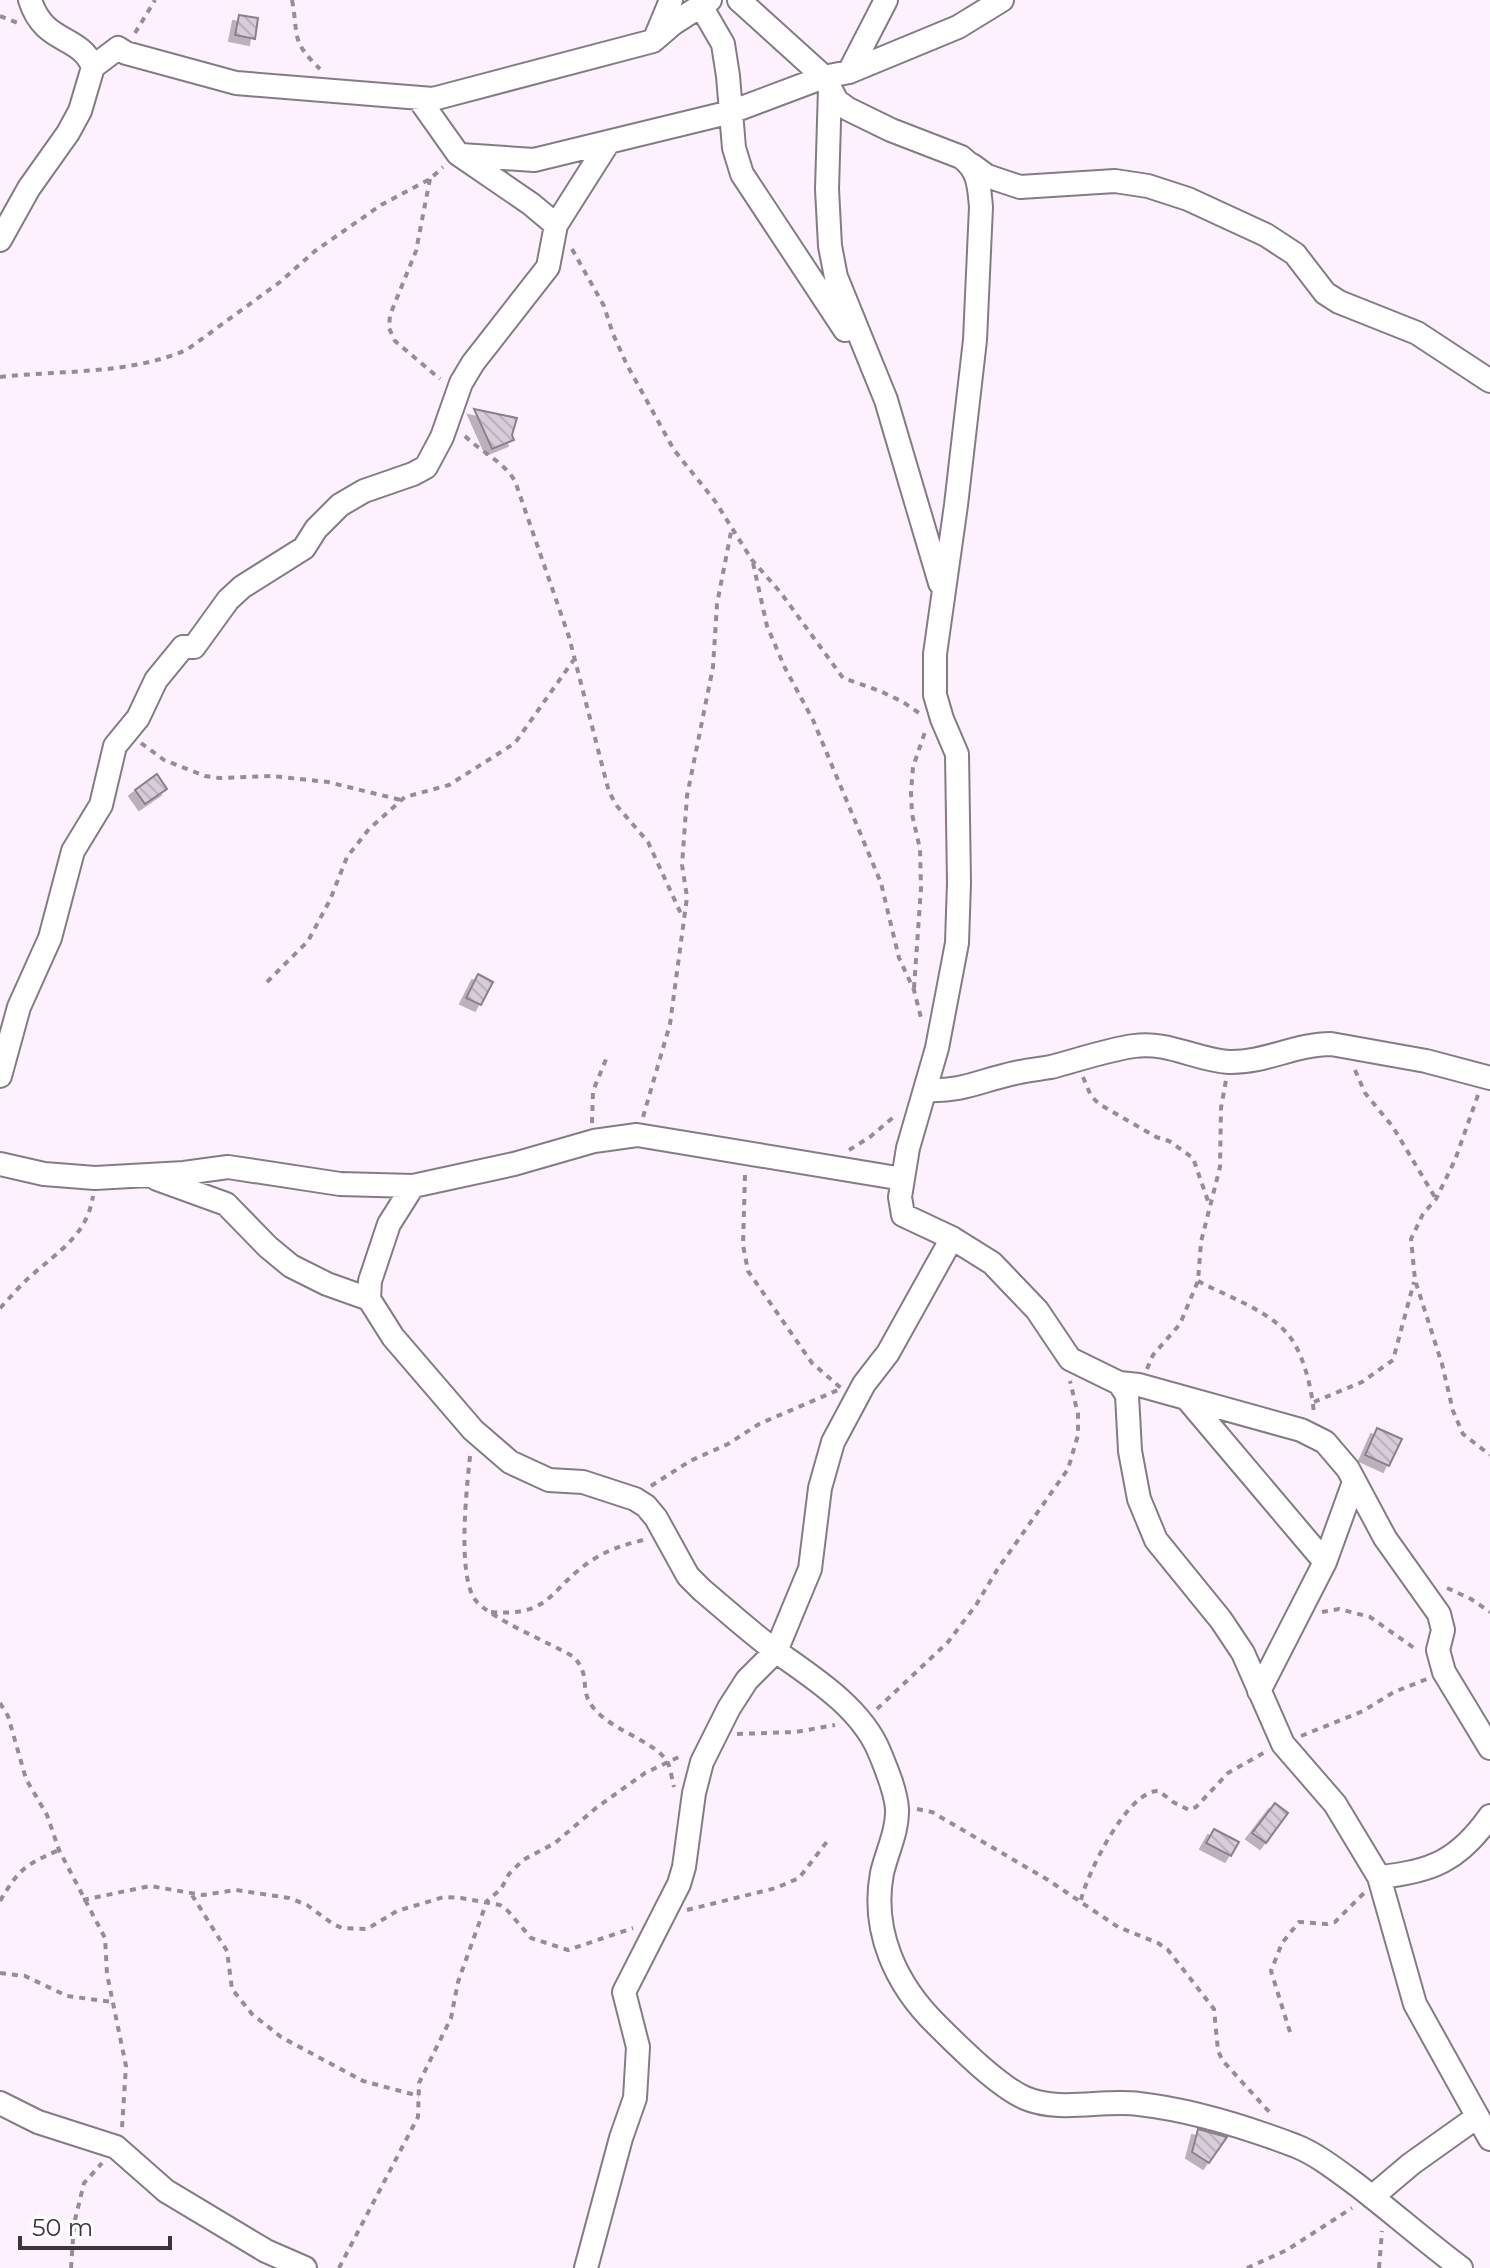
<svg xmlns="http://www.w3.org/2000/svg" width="1490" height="2268" viewBox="0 0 1490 2268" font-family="Montserrat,sans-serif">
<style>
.building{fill:url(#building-back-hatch);stroke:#8a7f8b;stroke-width:2;filter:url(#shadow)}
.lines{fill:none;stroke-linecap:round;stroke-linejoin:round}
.minor-casing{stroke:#857b87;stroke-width:26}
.path{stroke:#958c96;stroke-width:4;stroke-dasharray:6 6;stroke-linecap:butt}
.minor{stroke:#fff;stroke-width:22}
</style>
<defs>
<pattern id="building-back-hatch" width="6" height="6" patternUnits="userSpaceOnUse" patternTransform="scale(2)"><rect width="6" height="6" fill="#d8ccd9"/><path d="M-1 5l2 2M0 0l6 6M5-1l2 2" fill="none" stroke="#bab0bb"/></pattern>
<filter id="shadow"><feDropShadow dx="-6" dy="6" stdDeviation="0" flood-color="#0004"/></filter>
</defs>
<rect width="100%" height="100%" fill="#fdf1fe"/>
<path class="building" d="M239,15L258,18L255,39L235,35Z
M474,409L517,418L512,435L514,440L492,449Z
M157,774L167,789L145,804L135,790Z
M478,974L493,982L481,1005L466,998Z
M1377,1428L1402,1439L1389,1466L1365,1455Z
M1275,1803L1288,1813L1266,1843L1252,1833Z
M1214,1829L1239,1842L1231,1856L1206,1843Z
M1198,2129L1227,2137L1209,2163L1192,2152Z"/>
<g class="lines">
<g class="minor-casing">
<path id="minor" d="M30,0C44,45 80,34 93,67
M739,0L824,77L837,101L848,109L891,130L961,157C979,170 979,186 981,207L975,340L956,505L935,654V695L942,719L957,754L959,882L957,943L937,1048L908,1148L900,1197L903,1215L952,1238L992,1263L1037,1310L1070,1359L1119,1383L1127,1395L1130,1451L1139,1499L1156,1540L1221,1620L1243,1653L1283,1744L1335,1804L1379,1877L1415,2004L1490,2139
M701,6L723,44L728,76L734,148L742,174L845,330
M656,36L671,0
M849,72L886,0
M830,88L827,189L830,246L836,277L886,400L940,583
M461,155L534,160L731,112L824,77L849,72L958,27L1002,0
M972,165L987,176L1020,187L1115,181L1148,186L1188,199L1266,235L1295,254L1325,293L1339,302L1417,333L1490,381
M556,225L608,143
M0,240L29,188L68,133L80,111L93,67L118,48L126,53L236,83L433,99L653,41L674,23L710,0
M0,1076L19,1007L50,938L73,851L101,805L115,746L138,718L156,680L183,647H194L228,600L242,587L304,548L316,529L340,505L364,491L413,474L426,467L442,437L461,383L473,363L548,267L556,225L531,204L458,154L419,99
M926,1090C962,1092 982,1080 1015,1073C1027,1070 1039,1069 1051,1067C1078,1060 1106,1050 1134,1046C1168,1041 1196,1060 1229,1062C1264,1063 1296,1044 1331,1044L1426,1061L1490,1078
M0,1164L44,1174L95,1178L184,1173L228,1167L340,1184L413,1186L514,1164L594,1141L637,1135L903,1179
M157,1179L226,1204L268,1247L291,1266L327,1284L369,1299
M413,1186L389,1224L370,1281L369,1299L393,1337L473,1430L510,1462L549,1480L583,1482L635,1499L646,1506L656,1518L688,1576L702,1590C727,1611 751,1633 777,1652C814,1678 861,1708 879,1751C886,1768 896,1791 897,1809C898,1830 887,1852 882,1873C871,1931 896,1985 937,2025C959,2047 998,2086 1025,2098C1060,2113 1103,2099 1139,2104C1192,2110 1246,2127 1296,2146C1318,2155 1338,2171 1357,2185C1392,2212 1425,2241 1461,2268
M1119,1383L1139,1385L1301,1430L1325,1442L1348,1469L1385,1538L1439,1614L1443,1630L1438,1650L1444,1672L1490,1748
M1188,1400L1325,1562
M1259,1691L1325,1562L1354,1482
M1379,1877C1432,1872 1459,1860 1490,1816
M0,2103L38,2122L116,2147L166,2191L266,2251L305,2268
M1372,2197L1411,2164L1477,2117
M586,2268L621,2138L635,2098L638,2047L624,1992L679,1884L684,1867L694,1793L702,1762L729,1708L747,1680L776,1651L810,1569L820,1488L833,1442L864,1384L888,1353L952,1238"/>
</g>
<path class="path" d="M292,0C299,37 290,40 320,69
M0,16L18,23
M135,33L155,0
M430,179L416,251L390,315L389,328L395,341L440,379
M572,249L604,306L613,334L627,365L674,450L715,501L752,560L781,593L843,678L880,691L903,702L919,713
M0,377C61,370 131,375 188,349L280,282L315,251L381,205L430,179L443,167
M465,436C482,453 502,460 515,481L569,637L609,792L617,806L648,842L682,916
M753,563L767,626L785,668L813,720L881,883L899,958L914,990L921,1018
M141,743L164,760L205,776L219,778L272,776L328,782L401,800
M267,982L308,941L330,900L347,857L369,829L405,797L449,785L515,743L575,658
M914,988L921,888L920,849L912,814L911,793L913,767L925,732
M1355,1070L1365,1093L1393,1127L1436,1199
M1083,1077L1091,1096L1099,1104L1156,1137L1169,1141L1193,1158L1208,1201
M1478,1095L1455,1160L1436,1199L1423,1214L1411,1239L1415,1280L1442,1364L1453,1411L1463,1434L1490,1455
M643,1117L670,1024L687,897L682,865L687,796L713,667L717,604L731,532
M592,1123L593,1091L607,1057
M849,1150L870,1137L896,1115
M745,1175L743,1245L748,1271L812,1363L841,1388
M1198,1281C1226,1296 1263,1308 1285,1331C1303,1349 1312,1389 1314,1414
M0,1308C11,1297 20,1285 32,1275C59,1251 87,1235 93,1196
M1147,1369L1153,1355L1180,1324L1198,1281L1201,1242L1220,1167L1221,1108L1226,1080
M1314,1402L1362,1382L1393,1360L1414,1282
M470,1456C467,1486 456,1580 477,1602C494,1620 550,1643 574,1657C591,1677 580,1686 590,1703C606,1730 656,1740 668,1763C671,1770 672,1780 674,1787
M651,1486L690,1461L728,1444L759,1424L838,1390
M1447,1588L1471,1599L1490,1612
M491,1612C554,1617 549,1587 594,1559C611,1548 628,1544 647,1539
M1322,1612L1339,1609L1370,1617L1417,1650
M0,1703L8,1716L26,1779L47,1815L59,1850L105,1938L107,1974L126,2066L122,2128
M877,1709L948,1642L976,1605L997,1570L1068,1469L1078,1435V1414L1070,1381
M737,1734L796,1732L835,1725
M1301,1736L1363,1711L1394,1692L1427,1679
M917,1809L932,1812L1048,1880L1118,1927L1158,1943L1168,1950L1214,2009L1218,2051L1223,2061L1272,2115
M192,1895L227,1951L232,1989L252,2014L281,2037L363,2081L419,2096
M83,1900L150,1886L203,1895L236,1890L289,1898L307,1905L333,1924L342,1928L367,1929L397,1911L444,1897L461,1898L500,1905L508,1911L531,1938L568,1950L633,1928
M1081,1900C1087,1874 1128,1789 1159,1791L1173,1802L1189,1810L1196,1807L1228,1773L1267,1751
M0,1901C19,1869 25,1865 59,1850
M687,1910L776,1888L799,1878L829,1839
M0,1973L25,1976L67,1996L113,2002
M1290,2032L1271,1971L1282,1943L1299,1922L1327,1924L1335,1922L1364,1893
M71,2268L74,2224L84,2183L102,2163
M339,2268L418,2117L419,2083L451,2018L458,1982L487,1901L501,1889L509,1874L523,1860L555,1843L596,1808L645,1773L683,1755
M1247,2268L1287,2250L1352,2208
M1379,2268L1382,2231"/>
<use href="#minor" class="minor"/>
</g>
<path d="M20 2236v12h150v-12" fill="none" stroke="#3a353b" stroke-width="4"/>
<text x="32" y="2236" font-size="24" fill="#3a353b" stroke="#ffffff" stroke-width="6" paint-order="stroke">50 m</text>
</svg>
